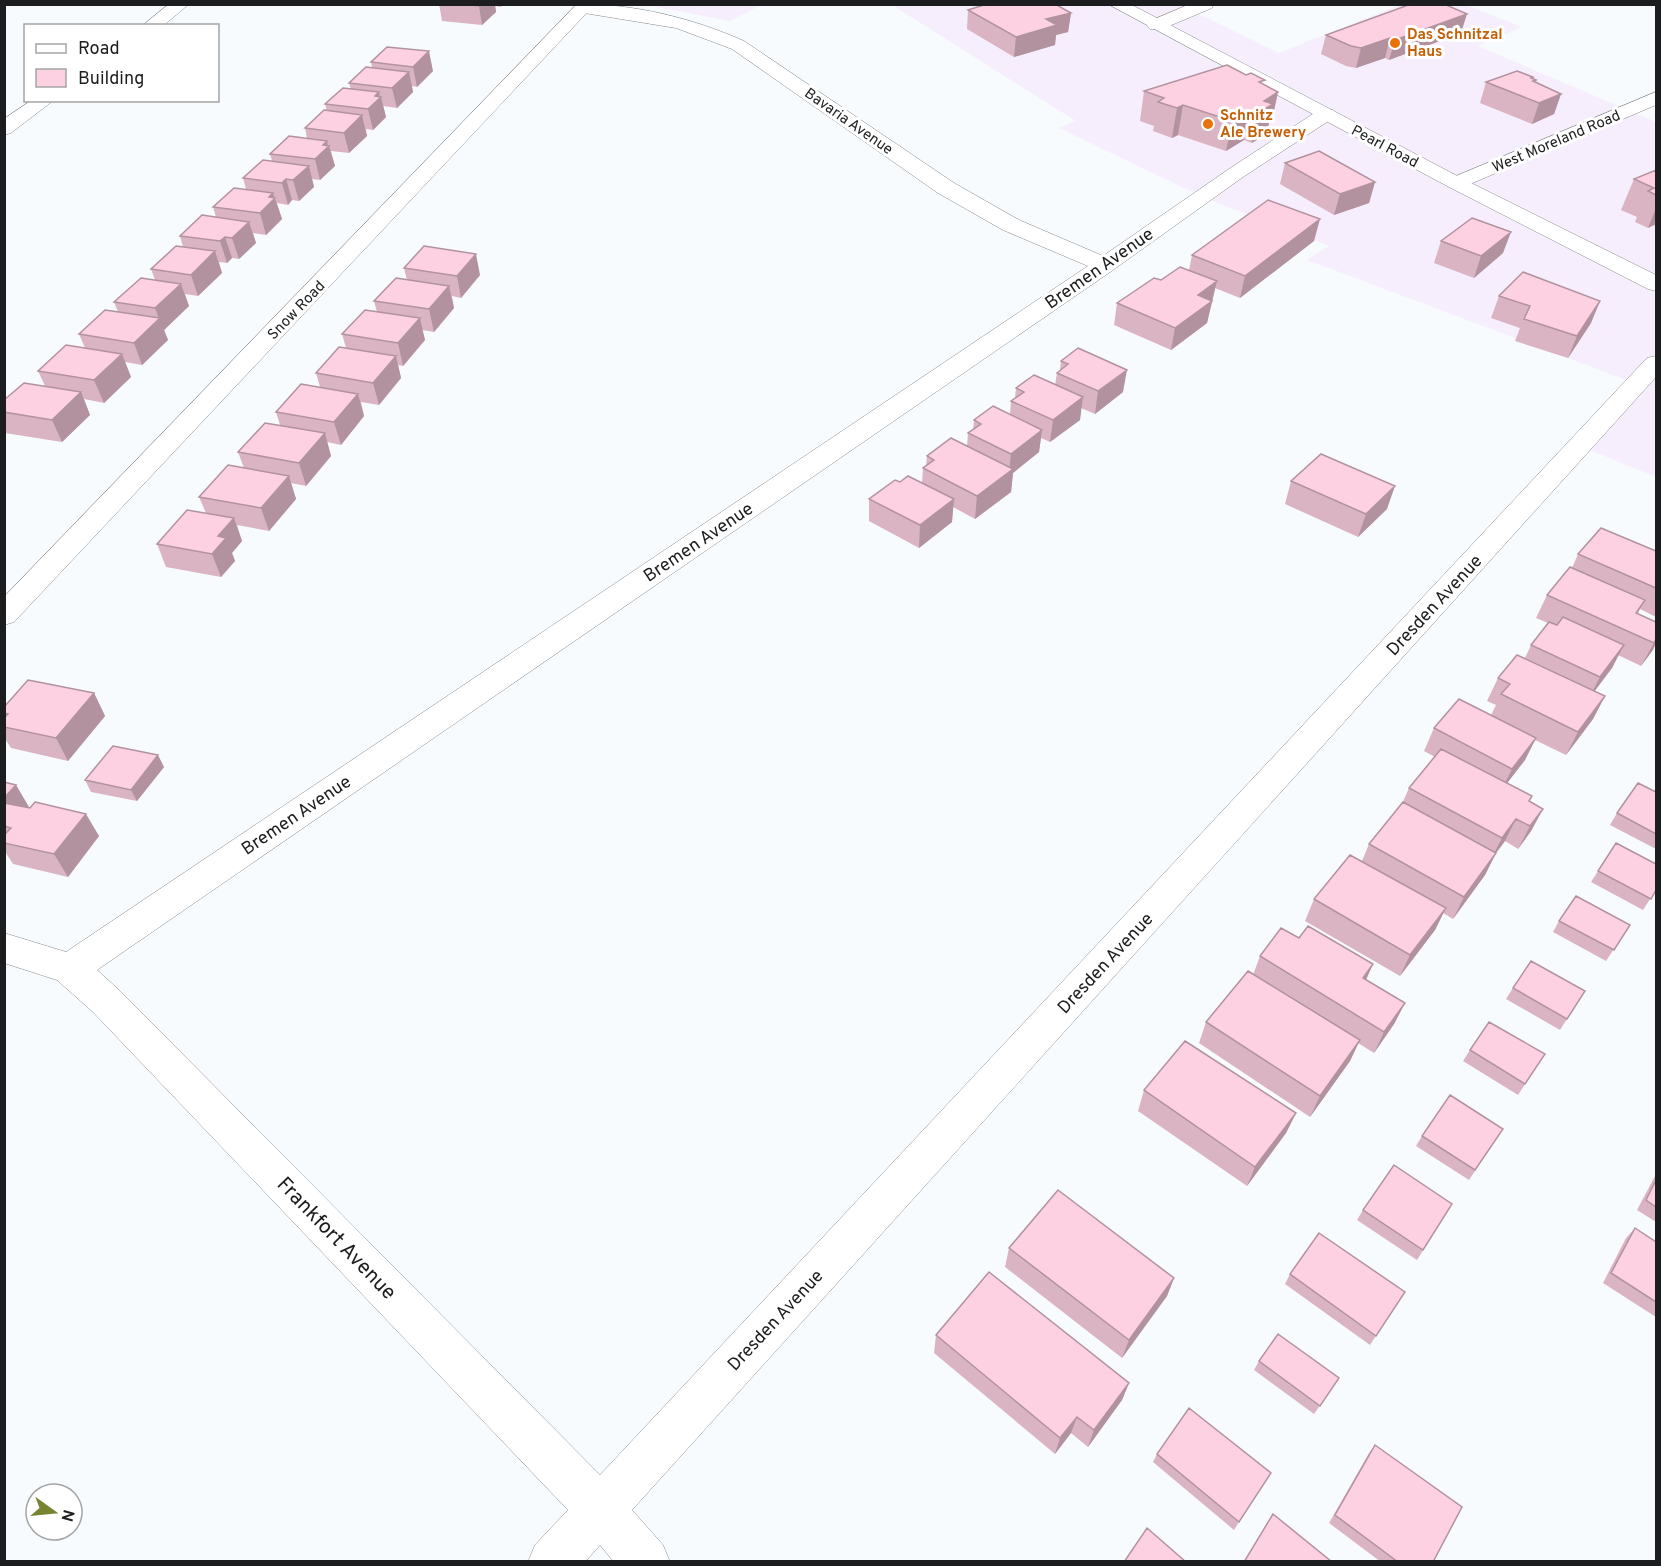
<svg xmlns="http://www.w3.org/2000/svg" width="1661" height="1566" viewBox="0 0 1661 1566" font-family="Overpass,sans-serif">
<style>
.commercial{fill:#f6edfd}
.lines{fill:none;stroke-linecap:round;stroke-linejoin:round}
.street-casing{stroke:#86898c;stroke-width:1}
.primary-casing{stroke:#86898c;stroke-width:1}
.street{fill:#fff;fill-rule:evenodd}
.primary{fill:#fff;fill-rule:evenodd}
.wall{fill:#dab4c2}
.shaded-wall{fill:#b1929e}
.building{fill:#fdd1e1;stroke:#b1929e;stroke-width:1.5}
.food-dot{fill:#e8710a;stroke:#fff;stroke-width:2}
.labels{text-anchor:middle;stroke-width:6;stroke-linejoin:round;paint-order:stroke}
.far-food-label{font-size:15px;font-weight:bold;fill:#c56008;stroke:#fff;text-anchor:start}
.far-street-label{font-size:15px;fill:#1c1d1e;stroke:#fff}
.street-label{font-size:18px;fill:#1c1d1e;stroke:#fff}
.near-street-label{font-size:21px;fill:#1c1d1e;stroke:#fff}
</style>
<rect width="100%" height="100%" fill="#f8fbfe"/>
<path class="commercial" d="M646,5H761L730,21Z
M892,5H1180L1279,53L1399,5H1466L1522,27L1478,46L1656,122V477L1580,446L1637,384L1307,260L1329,246L1203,197L1059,128L1076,121Z"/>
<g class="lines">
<g class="street-casing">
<path id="street" d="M169,4H189L163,26H142Z
M578,4C635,4 692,18 744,41L954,183L1019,220L1103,256L1229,169L1319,110H1333L1336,114L1333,118L1243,177L1113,270L97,970L119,990L600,1475L1647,358L1656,356V377L632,1510L663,1545L670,1562H614L600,1545L585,1562H528L535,1545L568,1510L93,1012L57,980L4,963V933L66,952L1088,266L1003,230L938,193L732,49L676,28L578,12L575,8Z
M1190,4H1214L1212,8L1162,29H1150L1147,25L1150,21Z
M1656,92V105L1463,187L1456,189L1449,187L1445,183L1449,179Z
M32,100H54L11,133L4,135V119Z"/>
</g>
<g class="primary-casing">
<path id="primary" d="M577,4H595L14,622L4,625V597Z
M1108,4H1130L1463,179L1656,275V291L1648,289L1449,187Z"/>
</g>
<use href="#street" class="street"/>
<use href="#primary" class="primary"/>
</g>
<path class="wall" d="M439,4H503L501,7L495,6L496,12L482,25L442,21Z
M1017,5L1071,13L1068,32L1056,35L1055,45L1014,57L967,29L968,10Z
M1461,33L1389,60L1385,58L1356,68L1346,66L1321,54L1326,35Z
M387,47L433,71L417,87L412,86L413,92L397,108L383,106L386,117L373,130L366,129L367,136L349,153L331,151L335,166L320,180L312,179L314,187L299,201L292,200L288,205L277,203L282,219L266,235L253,233L256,243L239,259L232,258L227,263L219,262L222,273L198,296L185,294L189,306L164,330L168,340L142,365L125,362L131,377L104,403L84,399L90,415L62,442L5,433L4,400L45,386L38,371L85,348L79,334L118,312L114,302L155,280L151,269L183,247L180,236L216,217L213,207L246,189L243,178L272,161L270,154L307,138L305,128L327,111L325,104L351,89L349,83L372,67L371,62Z
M1532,78L1535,82L1561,94L1554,114L1532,124L1480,103L1486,82Z
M1264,84L1272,121L1269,123L1267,133L1252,143L1244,140L1226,151L1178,135L1172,138L1153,131L1154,126L1140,121L1144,91Z
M1285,163L1375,182L1369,203L1334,215L1280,184Z
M1656,170V227L1654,225L1648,228L1635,222L1637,217L1621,210L1634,179Z
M1314,241L1240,298L1215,288L1207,323L1171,350L1114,325L1117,303L1189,270L1192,255Z
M1441,241L1503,253L1474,278L1434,263Z
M404,268L480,275L461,298L452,296L454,308L434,332L422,330L425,340L403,366L398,365L401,378L379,405L361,402L364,416L341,445L327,442L331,456L306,486L291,483L296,499L269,531L237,525L242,541L232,553L235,561L221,577L166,567L157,544L206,513L199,497L244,468L238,452L280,425L276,412L320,387L316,373L346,348L342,334L377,312L374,301L407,280Z
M1499,296L1591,323L1568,358L1515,341L1520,328L1491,318Z
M1061,361L1123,392L1095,414L1081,408L1080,420L1050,442L1041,438L1039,452L1013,473L1011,492L975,519L953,507L952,522L919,548L869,521V499L900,482L922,483L923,468L926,466L927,456L967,446L968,433L973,430L974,420L1010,415L1011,401L1015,398L1016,388L1055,385L1057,373L1060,371Z
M1291,481L1387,509L1358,537L1285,504Z
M1656,551V617L1640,609L1638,614L1656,622L1653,650L1641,666L1618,655L1612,668L1594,691L1605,696L1593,719L1566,755L1535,740L1525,760L1507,783L1532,796L1529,801L1543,809L1531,831L1518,849L1505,841L1496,853L1485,875L1453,919L1443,913L1435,930L1400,976L1305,921L1314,899L1362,861L1369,844L1402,804L1409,788L1435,757L1424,751L1434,728L1491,715L1496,705L1487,701L1498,678L1525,658L1531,645L1548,623L1536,618L1547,595L1572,568L1578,554Z
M94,693L105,716L68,761L11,748L4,737V707Z
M164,767L137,801L91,792L85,780Z
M4,782L16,785L29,808L99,836L68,877L13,864L4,850Z
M1656,792V849L1610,825L1617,813Z
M1598,871L1656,890L1643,910L1591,882Z
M1559,921L1630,925L1606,961L1553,932Z
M1299,938L1373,964L1366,980L1405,1003L1394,1024L1374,1053L1358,1043L1350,1061L1310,1117L1199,1043L1206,1022L1253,975L1260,956Z
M1513,988L1585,991L1560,1030L1506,999Z
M1470,1050L1545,1054L1518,1095L1463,1061Z
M1144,1090L1296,1113L1286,1133L1247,1186L1138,1111Z
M1503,1129L1469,1180L1416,1146L1422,1136Z
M1656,1174V1222L1637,1210Z
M1452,1204L1417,1260L1357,1220L1363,1210Z
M1635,1228L1656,1242V1317L1603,1283L1626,1238Z
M1009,1248L1174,1278L1167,1296L1122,1358L1005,1267Z
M1290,1274L1405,1292L1370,1345L1285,1284Z
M936,1335L1129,1383L1122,1400L1088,1447L1071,1433L1055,1454L934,1353Z
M1259,1361L1339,1378L1314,1414L1254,1370Z
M1375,1445L1433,1562H1381L1329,1523L1369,1453Z
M1157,1454L1239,1522L1234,1530L1153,1462Z"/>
<path class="shaded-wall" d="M480,4H495L496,12L482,25L479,6Z
M1071,13L1068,32L1056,35L1055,45L1014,57L1016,37L1046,19Z
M1467,14L1461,33L1389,60L1395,40Z
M1390,38L1385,58L1356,68L1361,48Z
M429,51L433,71L417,87L413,67Z
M409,72L413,92L397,108L392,88Z
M379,92L380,98L381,97L386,117L373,130L368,109L375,96Z
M1278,92L1272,121L1269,123L1267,133L1252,143L1258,113L1264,101Z
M1561,94L1554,114L1532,124L1539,103Z
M1183,105L1178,135L1172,138L1177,108Z
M1250,110L1244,140L1226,151L1232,121Z
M362,115L367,136L349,153L344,133Z
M327,141L328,147L329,146L335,166L320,180L315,159L323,145Z
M309,166L314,187L299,201L293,180Z
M286,179L292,200L288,205L282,183Z
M1375,182L1369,203L1334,215L1340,194Z
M273,193L282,219L266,235L260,213L269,197Z
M1656,208V219L1654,225L1648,228Z
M1320,219L1314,241L1240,298L1245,276Z
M249,222L256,243L239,259L232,238Z
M1511,232L1503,253L1474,278L1481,256Z
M225,237L232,258L227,263L220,241Z
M215,251L222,273L198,296L191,275Z
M476,254L480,275L461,298L457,276Z
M1217,281L1207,323L1171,350L1175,328L1198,295Z
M181,284L189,306L164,330L168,340L142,365L134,343L159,319L155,308Z
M449,286L454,308L434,332L429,309Z
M1600,301L1591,323L1568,358L1577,336Z
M420,318L425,340L403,366L398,343Z
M122,354L131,377L104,403L94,380Z
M396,356L401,378L379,405L373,383Z
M1127,370L1123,392L1095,414L1098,391Z
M81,392L90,415L62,442L52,420Z
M358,394L364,416L341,445L334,422Z
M1083,397L1080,420L1050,442L1053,420Z
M1042,430L1039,452L1013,473L1011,492L975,519L977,496L1009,472L1011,454Z
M325,433L331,456L306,486L299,463Z
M289,476L296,499L269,531L261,508Z
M1395,486L1387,509L1358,537L1366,514Z
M954,499L952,522L919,548L920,525Z
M234,518L242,541L232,553L235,561L221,577L212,554L218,536Z
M1656,639V643L1653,650L1641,666Z
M1624,645L1612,668L1588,700L1600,677Z
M94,693L105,716L68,761L56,738Z
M1605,696L1593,719L1566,755L1578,732Z
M1536,738L1525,760L1501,791L1512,769Z
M158,755L164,767L137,801L131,790Z
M16,785L29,807L15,824L4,807V798Z
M1543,809L1531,831L1518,849L1530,826Z
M86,814L99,836L68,877L54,854Z
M1516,819L1505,841L1496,853L1485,875L1453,919L1464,897L1490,861L1502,838Z
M1446,908L1435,930L1400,976L1410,955Z
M1373,964L1363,986V978Z
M1405,1003L1394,1024L1374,1053L1384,1032Z
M1360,1040L1350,1061L1310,1117L1320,1096Z
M1296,1113L1286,1133L1247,1186L1255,1167Z
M1174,1278L1167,1296L1122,1358L1129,1340Z
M1129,1383L1122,1400L1088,1447L1094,1430Z
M1077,1417L1071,1433L1055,1454L1060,1438Z"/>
<path class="building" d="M463,4H480L479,6Z
M987,4H1016L1017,5L1020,4H1055L1071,13L1046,19L1057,25L1016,37L968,10Z
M1411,4H1444L1467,14L1395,40L1390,38L1361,48L1351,46L1326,35Z
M387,47L429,51L413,67L371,62Z
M1227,65L1246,75L1251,73L1265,80L1259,82L1278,92L1264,101L1273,104L1258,113L1250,110L1232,121L1183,105L1177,108L1158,102L1164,98L1144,91Z
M366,67L409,72L392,88L349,83Z
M1517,71L1533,77L1531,78L1536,80L1533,81L1561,94L1539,103L1486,82Z
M343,88L379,92L375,96L381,97L368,109L325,104Z
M324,110L362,115L344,133L305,128Z
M289,136L327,141L323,145L329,146L315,159L270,154Z
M1319,151L1375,182L1340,194L1285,163Z
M263,160L309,166L293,180L286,179L282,183L243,178Z
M1656,170V195L1648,191L1654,188L1634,179Z
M234,188L273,193L269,197L275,198L260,213L213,207Z
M1268,200L1320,219L1245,276L1192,255Z
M202,215L249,222L232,238L225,237L220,241L180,236Z
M1472,218L1511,232L1481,256L1441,241Z
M176,246L215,251L191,275L151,269Z
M424,246L476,254L457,276L404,268Z
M1180,267L1217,281L1198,295L1212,301L1175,328L1117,303L1154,278L1161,280Z
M1523,272L1600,301L1577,336L1524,319L1530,306L1499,296Z
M141,278L181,284L155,308L114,302Z
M396,278L449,286L429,309L374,301Z
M105,310L160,318L134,343L79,334Z
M365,310L420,318L398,343L342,334Z
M66,345L122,354L94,380L38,371Z
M339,347L396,356L373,383L316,373Z
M1078,348L1127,370L1098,391L1057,373L1068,364L1061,361Z
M1034,375L1083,397L1053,420L1011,401L1024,392L1016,388Z
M24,383L81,392L52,420L4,412V400Z
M301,384L358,394L334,422L276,412Z
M993,406L1042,430L1011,454L968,433L981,424L974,420Z
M265,423L325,433L299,463L238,452Z
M951,438L1013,469L977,496L923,468L934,460L927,456Z
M1321,454L1395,486L1366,514L1291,481Z
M228,465L289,476L261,508L199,497Z
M908,476L954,499L920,525L869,499L895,480L900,482Z
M187,510L234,518L218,536L226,538L212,554L157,544Z
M1601,528L1656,551V588L1578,554Z
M1570,567L1645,600L1636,613L1656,622V639L1654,643L1547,595Z
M1563,617L1624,645L1600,677L1531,645L1549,622L1557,625Z
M1517,655L1605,696L1578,732L1501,694L1510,684L1498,678Z
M28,680L94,693L56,738L4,727V718L8,714L4,713V707Z
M1459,699L1536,738L1512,769L1434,728Z
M113,746L158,755L131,790L85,780Z
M1441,749L1532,796L1529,801L1543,809L1530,826L1516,819L1502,838L1409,788Z
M4,782L16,785L4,798Z
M1638,783L1656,792V834L1617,813Z
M35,802L86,814L54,854L4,843V835L11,828L4,826V803L30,808Z
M1403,802L1496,853L1464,897L1369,844Z
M1616,843L1656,864V890L1651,899L1598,871Z
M1350,855L1446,908L1410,955L1314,899Z
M1576,896L1630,925L1614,950L1559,921Z
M1308,926L1373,964L1363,978L1405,1003L1384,1032L1260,956L1281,928L1299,938Z
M1531,961L1585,991L1567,1019L1513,988Z
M1248,971L1360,1040L1320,1096L1206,1022Z
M1489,1022L1545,1054L1525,1084L1470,1050Z
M1185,1041L1296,1113L1255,1167L1144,1090Z
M1450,1095L1503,1129L1475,1170L1422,1136Z
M1394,1165L1452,1204L1423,1250L1363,1210Z
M1656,1180V1207L1646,1200Z
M1058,1190L1174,1278L1129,1340L1009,1248Z
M1635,1228L1656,1242V1302L1611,1273Z
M1319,1233L1405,1292L1376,1336L1290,1274Z
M989,1272L1129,1383L1094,1430L1077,1417L1060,1438L936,1335Z
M1278,1334L1339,1378L1320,1406L1259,1361Z
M1189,1408L1271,1473L1239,1522L1157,1454Z
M1375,1445L1462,1507L1433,1562H1398L1335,1515Z
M1273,1514L1332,1562H1244Z
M1147,1528L1186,1562H1124Z"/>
<g class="food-dot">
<circle cx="1395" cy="43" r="6"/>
<circle cx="1208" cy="124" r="6"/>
</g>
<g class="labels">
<g class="far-food-label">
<text x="1407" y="39">Das Schnitzal<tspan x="1407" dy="17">Haus</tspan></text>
<text x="1220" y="120">Schnitz<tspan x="1220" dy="17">Ale Brewery</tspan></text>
</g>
<g class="far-street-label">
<text transform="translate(849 121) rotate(35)" y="5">Bavaria Avenue</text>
<text transform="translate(1556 141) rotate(-23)" y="5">West Moreland Road</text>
<text transform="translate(1385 146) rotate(28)" y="5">Pearl Road</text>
<text transform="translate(296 310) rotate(-46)" y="5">Snow Road</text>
</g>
<g class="street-label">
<text transform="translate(1099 268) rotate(-35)" y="6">Bremen Avenue</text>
<text transform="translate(698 542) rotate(-34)" y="6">Bremen Avenue</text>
<text transform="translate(1434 605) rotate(-47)" y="6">Dresden Avenue</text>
<text transform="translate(296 815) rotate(-34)" y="6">Bremen Avenue</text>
<text transform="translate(1105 963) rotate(-47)" y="6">Dresden Avenue</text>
<text transform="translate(775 1320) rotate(-47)" y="6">Dresden Avenue</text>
</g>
<g class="near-street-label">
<text transform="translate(337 1238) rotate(46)" y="7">Frankfort Avenue</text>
</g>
</g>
<rect width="1661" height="1566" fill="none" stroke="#1c1d1e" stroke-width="12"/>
<rect x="24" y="24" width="195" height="78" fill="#ffffff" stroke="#a4a5a5" stroke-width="1.5"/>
<rect x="36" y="44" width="30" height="9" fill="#ffffff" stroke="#a4a5a5" stroke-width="1.5"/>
<text x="78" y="54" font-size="18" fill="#1c1d1e">Road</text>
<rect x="36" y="69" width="30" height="18" fill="#fdd1e1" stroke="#a4a5a5" stroke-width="1.5"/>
<text x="78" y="84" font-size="18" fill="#1c1d1e">Building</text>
<g transform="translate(54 1512) rotate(105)"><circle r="28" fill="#ffffff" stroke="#a4a5a5" stroke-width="1.5"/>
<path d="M0-4.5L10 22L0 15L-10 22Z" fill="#798431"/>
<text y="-9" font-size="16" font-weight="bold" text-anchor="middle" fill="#1c1d1e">N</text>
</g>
</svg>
